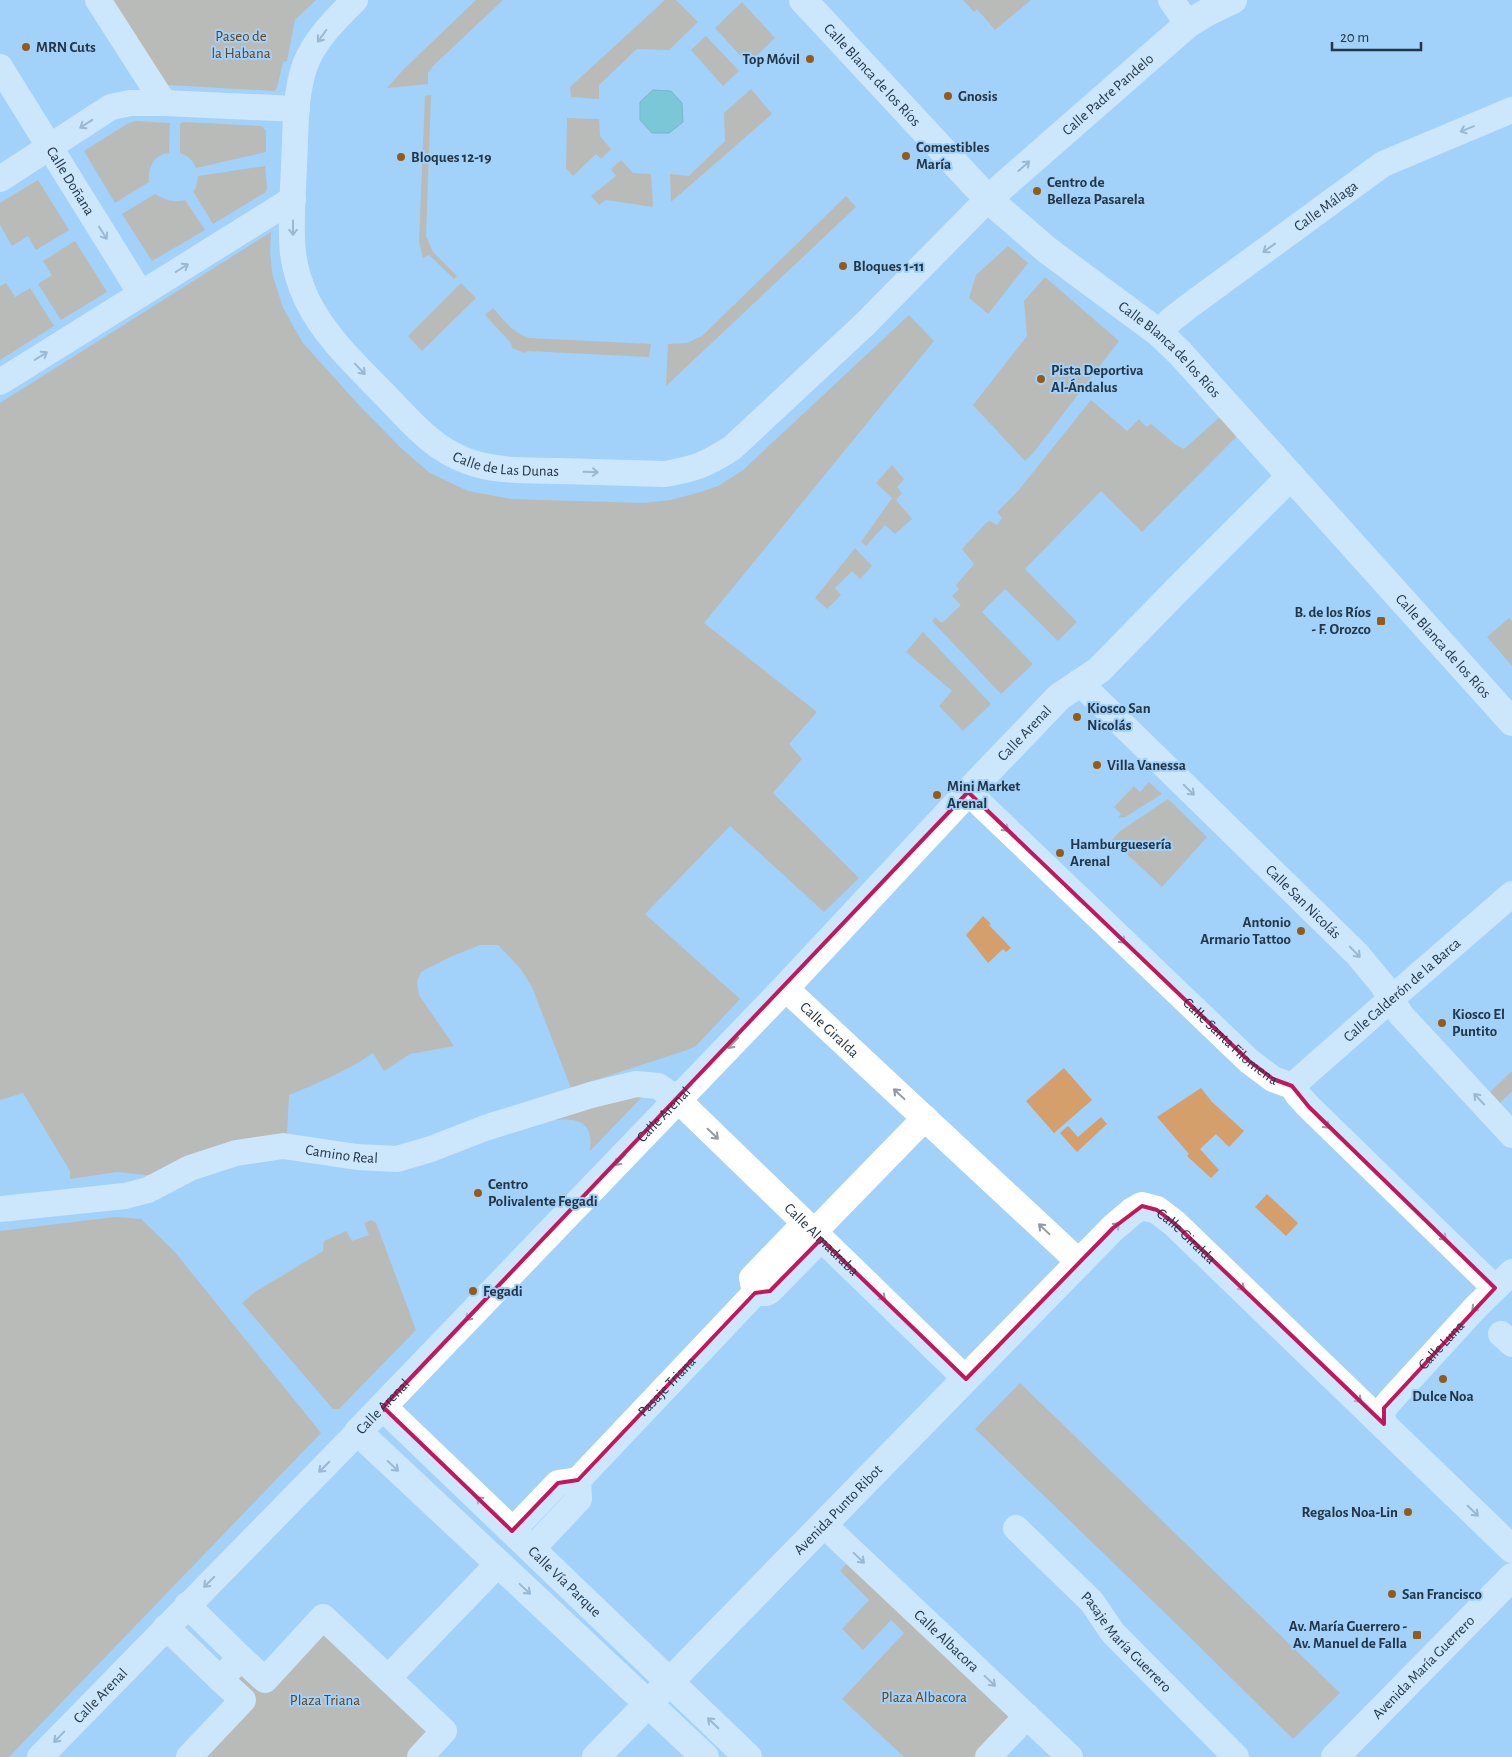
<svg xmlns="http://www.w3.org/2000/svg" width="1512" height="1757" viewBox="0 0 1512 1757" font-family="'Alegreya Sans',sans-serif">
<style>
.green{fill:#d59f6b}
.water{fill:#4ebbae;stroke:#41938f}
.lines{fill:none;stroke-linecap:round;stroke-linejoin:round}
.street{stroke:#fff;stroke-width:26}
.secondary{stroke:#fff;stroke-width:28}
.oneway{stroke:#919aa2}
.marked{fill:none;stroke:#c2185b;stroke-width:4;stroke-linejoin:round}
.poi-dot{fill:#945b18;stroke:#a2d1f9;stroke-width:2}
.labels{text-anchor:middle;stroke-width:4;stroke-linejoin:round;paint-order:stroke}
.park-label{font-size:15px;fill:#694116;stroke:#a2d1f9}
.poi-label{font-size:15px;font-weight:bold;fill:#233646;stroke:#a2d1f9;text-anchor:start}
.street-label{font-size:15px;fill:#233646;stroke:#a2d1f9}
</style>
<rect width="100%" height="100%" fill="#a2d1f9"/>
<path class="green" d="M90,0H316L295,20L287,61L283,62L277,88L274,91L151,84Z
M476,0H503L433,66L428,73V84L387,88L403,70Z
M665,0H676L698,22L669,50L637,49L599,85V99L571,97L570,87Z
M963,0H1031L995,30L977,9L974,12Z
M742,2L775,38L748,64L715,28Z
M706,36L739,71L723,86L691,50Z
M751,89L772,114L671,202L670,174L689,176L725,141L724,113Z
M431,95L426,236L433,252L457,276L454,279L429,255L423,258L419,241L425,96Z
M567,118L599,119L600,136L611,149L601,159L596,154L573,176L566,168Z
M135,121L170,123L169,153C153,155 148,168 149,182L115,203L84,151L127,124Z
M183,122L260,126L263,127L266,131V152L196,168C193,160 188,156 180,153V124Z
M621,160L633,173L651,174L653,207L606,200L599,205L591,196L616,176L611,169Z
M265,166L267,188L266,192L213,224L193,191L196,188L198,176Z
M38,180L69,230L36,250L28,236L12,246L0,225V203Z
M155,194C165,200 173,203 185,200L205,230L152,261L122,214Z
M846,196L856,207L666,386L668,344L687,343L702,336Z
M271,232L270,251L272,273L283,308L303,343L357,403L402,449L430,473L468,491L511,499L644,503L671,500L697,493L718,486L742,471L909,315L934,341L704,623L817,712L789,744L802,759L773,793L859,878L824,912L730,826L645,914L740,999L696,1046L684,1051L571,1088L532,987L520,968L498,945H480L450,957L421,972L417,982L419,995L454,1046L410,1054L384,1071L373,1053C347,1071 318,1083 289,1095L287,1134L165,1177L117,1172L70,1179V1171L23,1093L0,1100V403Z
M75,241L107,292L61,320L38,284L52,275L43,261Z
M1008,246L1028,263L988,314L969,298L976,275Z
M1045,277L1119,341L1034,452L1025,461L973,405L1027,336L1024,301Z
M6,283L15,297L30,288L54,326L0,360V286Z
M461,283L476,298L422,351L408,336Z
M493,308C504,320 512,332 528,338L651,344L649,357L528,351L525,353L512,348L511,343L485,315Z
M1091,400L1127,431L1139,419L1146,427L1151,424L1176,445L1184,449L1221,416L1239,434L1142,532L1101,491L1025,569L1077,622L1058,641L1005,589L982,612L1033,664L1001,694L932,621L935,617L942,623L961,605L952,596L959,589L956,585L974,564L962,549L986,523L990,521L997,525L1002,518L997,512L1018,491Z
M892,465L904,479L897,487L902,493L896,500L912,519L895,534L885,525L866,546L861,542L892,498L876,483Z
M855,548L872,566L860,579L852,571L835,588L841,595L827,609L815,598Z
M1509,618L1512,621V666L1487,637Z
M923,632L991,704L963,731L939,706L952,691L906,652Z
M1149,782L1162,794L1125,817L1118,818L1121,814L1114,807L1134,786L1140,792Z
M1168,799L1207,837L1162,887L1112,840L1120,831Z
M983,916L991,924L989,925L1011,948L1006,952L1003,949L988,963L966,935Z
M1064,1068L1092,1100L1054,1133L1026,1101Z
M1512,1071V1091L1500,1103L1490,1092Z
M1201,1088L1212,1102L1244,1131L1229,1147L1216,1134L1200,1149L1219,1170L1211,1178L1187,1156L1189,1154L1157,1117Z
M627,1096L642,1097L590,1151C594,1120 577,1118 552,1120Z
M1101,1117L1107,1124L1077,1152L1060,1133L1068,1126L1078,1137Z
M1267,1194L1298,1223L1286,1236L1255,1207Z
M115,1217L141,1219L174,1251L321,1433L9,1757H0V1231Z
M371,1220L376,1223L416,1330L339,1409H333L242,1303L255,1292L323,1251L324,1241L346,1231L352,1241L369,1235L364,1223Z
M1020,1383L1340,1693L1293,1739L1162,1610L975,1429Z
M846,1564L1027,1716L988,1757H904L842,1699L904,1633L891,1620L863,1650L842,1629L869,1600L840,1571Z
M323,1617L444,1731L420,1757H189L243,1700L220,1679L241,1658L265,1679Z"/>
<path class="water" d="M653,90L671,91L682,103L683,122L669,133H652L640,120V102Z"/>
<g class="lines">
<g class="street">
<path d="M98,0L164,103"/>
<path id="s1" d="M355,0C336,19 315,39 305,65C294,97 296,133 294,166C293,193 290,226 293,253C295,269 300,285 307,300C325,337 357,366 385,395C410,421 433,449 467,461C496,472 528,470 560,471C595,472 630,473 665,474C695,469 707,464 732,448L865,324L988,199"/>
<path d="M1171,0L1188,24"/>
<path id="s2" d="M0,67L141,294"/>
<path d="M0,179L111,107L130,103H164L297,109"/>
<path id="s3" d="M1159,333L1171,320L1189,306L1383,164L1512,110"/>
<path d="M0,382L293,199"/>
<path id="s4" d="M1079,682L1357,954L1382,984L1401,1015L1512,1135"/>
<path id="s5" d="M968,792L1249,1061L1273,1079L1292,1086L1298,1095L1309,1107L1495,1288"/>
<path id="s6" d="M785,988L1079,1262"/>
<path id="s7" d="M1292,1086L1391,999L1512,894"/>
<path id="s8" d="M0,1209L125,1196L148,1190L190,1168L236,1153L283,1146L357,1157L397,1159L431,1149L485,1128L591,1095L636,1084L658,1086L678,1100L966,1379"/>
<path d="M814,1232L925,1118"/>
<path d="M755,1293L752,1278L805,1223"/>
<path d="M1501,1334L1512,1344"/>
<path id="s9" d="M1384,1424C1381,1413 1383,1409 1390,1401L1476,1307L1512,1272"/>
<path id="s10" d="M823,1524L1070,1757"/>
<path id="s11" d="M1016,1528L1092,1602L1113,1633L1236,1757"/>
<path d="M512,1531L558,1483L578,1480"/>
<path id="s12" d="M531,1550L579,1499L578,1480L755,1293H766L770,1291L821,1239"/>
<path d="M187,1605L241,1658"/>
<path d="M166,1627L220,1679"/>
<path d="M388,1678L498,1564"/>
<path id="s13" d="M40,1757L358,1432"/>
<path d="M189,1757L243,1700L220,1679L241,1658L265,1680L323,1617L444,1731L420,1757"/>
<path d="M988,1757L1027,1716"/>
</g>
<g class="secondary">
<path id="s14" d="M803,0L988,199L1047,250L1159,333L1180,353L1512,722"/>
<path id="s15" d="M988,199L1188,24L1206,13L1233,0"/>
<path id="s16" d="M383,1407L748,1757"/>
<path id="s17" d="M596,1757L1113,1228L1133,1211L1142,1206L1157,1210L1174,1223L1512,1549"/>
<path id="s18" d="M705,1757L358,1432L785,988L968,792L1059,697L1099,670L1179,588L1291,476"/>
<path id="s19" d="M1335,1757L1512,1577"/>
</g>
</g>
<defs><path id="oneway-shaft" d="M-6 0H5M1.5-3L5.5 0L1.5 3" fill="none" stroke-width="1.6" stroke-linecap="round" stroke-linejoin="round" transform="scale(1.25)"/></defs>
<g class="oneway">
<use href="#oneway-shaft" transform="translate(322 36) rotate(126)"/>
<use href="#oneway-shaft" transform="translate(86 124) rotate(147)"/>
<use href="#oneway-shaft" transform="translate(1467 129) rotate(158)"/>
<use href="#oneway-shaft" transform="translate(1024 166) rotate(-41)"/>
<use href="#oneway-shaft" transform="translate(293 228) rotate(90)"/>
<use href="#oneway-shaft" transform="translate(103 233) rotate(58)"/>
<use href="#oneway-shaft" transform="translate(1269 248) rotate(144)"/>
<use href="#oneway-shaft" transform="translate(182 268) rotate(-32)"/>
<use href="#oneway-shaft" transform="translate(41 356) rotate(-32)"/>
<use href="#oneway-shaft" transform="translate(360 369) rotate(46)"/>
<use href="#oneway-shaft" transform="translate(591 472) rotate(2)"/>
<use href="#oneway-shaft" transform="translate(1189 790) rotate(44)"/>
<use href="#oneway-shaft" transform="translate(1003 826) rotate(44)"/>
<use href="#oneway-shaft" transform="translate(1120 938) rotate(44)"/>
<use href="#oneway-shaft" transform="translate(1355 952) rotate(46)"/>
<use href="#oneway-shaft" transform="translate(733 1043) rotate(134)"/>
<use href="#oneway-shaft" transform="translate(899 1094) rotate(-137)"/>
<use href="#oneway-shaft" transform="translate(1479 1099) rotate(-133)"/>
<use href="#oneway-shaft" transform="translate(1324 1123) rotate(44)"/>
<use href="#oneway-shaft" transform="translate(713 1134) rotate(44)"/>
<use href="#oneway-shaft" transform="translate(620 1160) rotate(134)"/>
<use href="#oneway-shaft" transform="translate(1114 1228) rotate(-43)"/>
<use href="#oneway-shaft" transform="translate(1044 1229) rotate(-137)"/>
<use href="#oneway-shaft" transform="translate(1441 1235) rotate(44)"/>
<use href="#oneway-shaft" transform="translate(1239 1285) rotate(44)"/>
<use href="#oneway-shaft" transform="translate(880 1295) rotate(44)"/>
<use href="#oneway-shaft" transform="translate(1477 1306) rotate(134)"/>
<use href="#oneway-shaft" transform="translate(471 1315) rotate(134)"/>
<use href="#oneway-shaft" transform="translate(1356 1397) rotate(44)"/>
<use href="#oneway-shaft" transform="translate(393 1466) rotate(43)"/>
<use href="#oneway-shaft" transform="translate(324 1467) rotate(135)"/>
<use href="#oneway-shaft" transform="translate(482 1502) rotate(-136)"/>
<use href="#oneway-shaft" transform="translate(1473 1511) rotate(44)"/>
<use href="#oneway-shaft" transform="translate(859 1558) rotate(43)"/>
<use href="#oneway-shaft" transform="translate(209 1582) rotate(135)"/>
<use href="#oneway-shaft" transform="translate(525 1589) rotate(43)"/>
<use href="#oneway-shaft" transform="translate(990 1681) rotate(43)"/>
<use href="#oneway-shaft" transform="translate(713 1723) rotate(-136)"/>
<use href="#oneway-shaft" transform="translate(59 1737) rotate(134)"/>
</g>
<path d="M0 0H1512V1757H0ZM968,792L1249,1061L1273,1079L1292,1086L1309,1107L1495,1288L1384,1408V1424L1174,1223L1157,1210L1142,1206L1113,1228L966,1379L821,1239L770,1291L755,1293L578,1480L558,1483L512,1531L383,1407Z" fill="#a2d1f9" fill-opacity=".55" fill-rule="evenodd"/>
<path class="marked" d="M968,792L1249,1061L1273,1079L1292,1086L1309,1107L1495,1288L1384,1408V1424L1174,1223L1157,1210L1142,1206L1113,1228L966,1379L821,1239L770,1291L755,1293L578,1480L558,1483L512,1531L383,1407Z"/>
<g class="poi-dot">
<circle cx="26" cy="47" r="5"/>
<circle cx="810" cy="59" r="5"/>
<circle cx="948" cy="96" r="5"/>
<circle cx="906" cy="156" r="5"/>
<circle cx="401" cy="157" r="5"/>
<circle cx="1037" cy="191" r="5"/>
<circle cx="843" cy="266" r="5"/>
<circle cx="1041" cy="379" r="5"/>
<rect x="1376" y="616" width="10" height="10" rx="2.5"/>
<circle cx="1077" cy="717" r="5"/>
<circle cx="1097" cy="765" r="5"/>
<circle cx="937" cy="795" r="5"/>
<circle cx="1060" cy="853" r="5"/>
<circle cx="1301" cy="931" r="5"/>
<circle cx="1442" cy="1023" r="5"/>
<circle cx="478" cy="1193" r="5"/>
<circle cx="473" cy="1291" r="5"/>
<circle cx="1443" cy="1379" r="5"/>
<circle cx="1408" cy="1512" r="5"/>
<circle cx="1392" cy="1594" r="5"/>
<rect x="1412" y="1630" width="10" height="10" rx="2.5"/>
</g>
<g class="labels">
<g class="park-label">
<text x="241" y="41">Paseo de<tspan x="241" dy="17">la Habana</tspan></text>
<text x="924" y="1702">Plaza Albacora</text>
<text x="325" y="1705">Plaza Triana</text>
</g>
<g class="poi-label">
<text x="36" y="52">MRN Cuts</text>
<text x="800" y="64" text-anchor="end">Top Móvil</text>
<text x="958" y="101">Gnosis</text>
<text x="916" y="152">Comestibles<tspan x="916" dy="17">María</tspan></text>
<text x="411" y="162">Bloques 12-19</text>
<text x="1047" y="187">Centro de<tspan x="1047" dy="17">Belleza Pasarela</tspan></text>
<text x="853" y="271">Bloques 1-11</text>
<text x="1051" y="375">Pista Deportiva<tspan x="1051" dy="17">Al-Ándalus</tspan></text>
<text x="1371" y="617" text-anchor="end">B. de los Ríos<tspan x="1371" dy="17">- F. Orozco</tspan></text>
<text x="1087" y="713">Kiosco San<tspan x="1087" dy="17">Nicolás</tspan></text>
<text x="1107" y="770">Villa Vanessa</text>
<text x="947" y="791">Mini Market<tspan x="947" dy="17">Arenal</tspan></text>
<text x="1070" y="849">Hamburguesería<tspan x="1070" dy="17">Arenal</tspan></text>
<text x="1291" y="927" text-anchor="end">Antonio<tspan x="1291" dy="17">Armario Tattoo</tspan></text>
<text x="1452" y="1019">Kiosco El<tspan x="1452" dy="17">Puntito</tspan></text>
<text x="488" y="1189">Centro<tspan x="488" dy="17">Polivalente Fegadi</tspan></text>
<text x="483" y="1296">Fegadi</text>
<text x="1443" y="1401" text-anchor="middle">Dulce Noa</text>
<text x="1398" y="1517" text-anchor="end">Regalos Noa-Lin</text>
<text x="1402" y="1599">San Francisco</text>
<text x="1407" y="1631" text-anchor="end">Av. María Guerrero -<tspan x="1407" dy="17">Av. Manuel de Falla</tspan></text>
</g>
<g class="street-label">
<text dy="5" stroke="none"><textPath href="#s14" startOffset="102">Calle Blanca de los Ríos</textPath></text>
<text dy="5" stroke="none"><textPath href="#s15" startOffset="159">Calle Padre Pandelo</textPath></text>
<text dy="5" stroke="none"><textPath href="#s2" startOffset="134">Calle Doñana</textPath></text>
<text dy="5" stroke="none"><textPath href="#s3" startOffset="210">Calle Málaga</textPath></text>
<text dy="5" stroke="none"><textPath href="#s14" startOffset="508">Calle Blanca de los Ríos</textPath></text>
<text dy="5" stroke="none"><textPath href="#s1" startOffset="590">Calle de Las Dunas</textPath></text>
<text dy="5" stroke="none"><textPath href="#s14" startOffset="912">Calle Blanca de los Ríos</textPath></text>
<text dy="5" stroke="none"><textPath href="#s18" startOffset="1441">Calle Arenal</textPath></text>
<text dy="5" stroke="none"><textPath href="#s4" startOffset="314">Calle San Nicolás</textPath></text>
<text dy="5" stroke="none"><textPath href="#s7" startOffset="146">Calle Calderón de la Barca</textPath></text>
<text dy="5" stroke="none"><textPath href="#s6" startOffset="61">Calle Giralda</textPath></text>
<text dy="5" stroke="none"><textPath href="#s5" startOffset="362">Calle Santa Filomena</textPath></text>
<text dy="5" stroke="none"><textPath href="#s18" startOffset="916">Calle Arenal</textPath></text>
<text dy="5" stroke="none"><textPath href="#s8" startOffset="352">Camino Real</textPath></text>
<text dy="5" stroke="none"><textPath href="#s17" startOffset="831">Calle Giralda</textPath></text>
<text dy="5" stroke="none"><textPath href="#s8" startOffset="905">Calle Almadraba</textPath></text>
<text dy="5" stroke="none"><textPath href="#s9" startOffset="101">Calle Luna</textPath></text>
<text dy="5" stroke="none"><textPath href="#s12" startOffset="218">Pasaje Triana</textPath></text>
<text dy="5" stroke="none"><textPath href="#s18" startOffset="511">Calle Arenal</textPath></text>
<text dy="5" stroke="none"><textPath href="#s17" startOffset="346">Avenida Punto Ribot</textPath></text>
<text dy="5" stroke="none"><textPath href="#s16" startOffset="252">Calle Vía Parque</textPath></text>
<text dy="5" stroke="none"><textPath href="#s10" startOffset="170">Calle Albacora</textPath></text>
<text dy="5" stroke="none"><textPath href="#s11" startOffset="159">Pasaje María Guerrero</textPath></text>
<text dy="5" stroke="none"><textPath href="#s19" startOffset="126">Avenida María Guerrero</textPath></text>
<text dy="5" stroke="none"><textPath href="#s13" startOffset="86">Calle Arenal</textPath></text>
</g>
</g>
<path d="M1332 42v8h89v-8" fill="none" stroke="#233646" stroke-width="2.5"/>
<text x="1340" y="42" font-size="15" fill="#233646" stroke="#a2d1f9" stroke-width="4" paint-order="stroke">20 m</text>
</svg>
